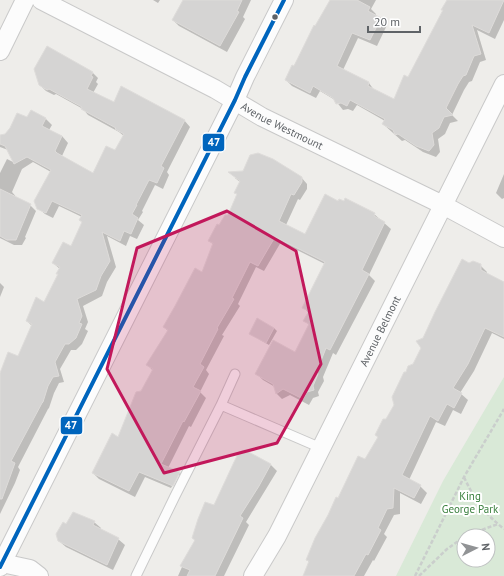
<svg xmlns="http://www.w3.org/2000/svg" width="504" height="576" viewBox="0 0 504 576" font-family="'PT Sans',sans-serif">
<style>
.green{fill:#d9e9d7;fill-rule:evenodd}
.shadow{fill:#0003}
.building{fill:#d5d4d3;stroke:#dedcda}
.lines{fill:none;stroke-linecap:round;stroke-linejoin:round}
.service-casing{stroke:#c9c9c9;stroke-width:11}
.minor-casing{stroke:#c9c9c9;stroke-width:20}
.path{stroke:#cacecc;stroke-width:2.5;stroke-dasharray:4 2;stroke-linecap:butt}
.service{stroke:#fcfcfc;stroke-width:9}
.minor{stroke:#fcfcfc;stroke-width:18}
.bus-1-casing{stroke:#fff;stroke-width:7}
.bus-1{stroke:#0065bd;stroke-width:4}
.marked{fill:#c2185b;fill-opacity:0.2;stroke:#c2185b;stroke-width:3;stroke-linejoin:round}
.bus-dot{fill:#5f6367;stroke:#fff;stroke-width:1.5}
.labels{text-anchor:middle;stroke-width:4;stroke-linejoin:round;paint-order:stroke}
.street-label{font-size:11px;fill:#5f6367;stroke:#fff}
.park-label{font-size:11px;fill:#3c8140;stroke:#fff}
.line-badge{stroke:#fff;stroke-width:1.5}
.badge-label{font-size:11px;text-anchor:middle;font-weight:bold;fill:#fff}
</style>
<rect width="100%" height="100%" fill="#eeedea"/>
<path class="green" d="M504,377V576H396L443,481ZM464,536H488V560H464Z"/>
<path class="shadow" d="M153,0H160L158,3Z
M184,0H251L243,17L245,19L227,52L179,26L173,20Z
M331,0H376L371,9L376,14L375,16L381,19L387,25L377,46L358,38L343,70L369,83L374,90L394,100L408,78L444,11L448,0H504V20L495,39L477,30L486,60L480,62L472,81L469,82L464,90L452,115L458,121L450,123L445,134L438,139L440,152L436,157L423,152L405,140L402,141L383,124L385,121L357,105L353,111L348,109L343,110L335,100L320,91L316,98L292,86L286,80Z
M92,72L98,78L96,82L98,84L93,93L114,104L184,120L190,127L167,172L169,175L163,189L155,185L142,211L143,212L138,220L144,225L137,239L130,236L126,246L107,236L116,267L107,282L102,296L83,306L88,322L85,329L88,331L82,344L76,350H71L60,369L64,382L59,383L54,393L49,408L48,409L18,467L20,470L15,483L0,514V375L18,357L32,326L27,321L44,303L59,274L60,269L53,263L72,248L83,222L82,217L59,206L53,218L45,214L38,208L51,172L33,162L22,169L12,192L18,199L30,205L36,211L25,237L26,238L22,245H14L0,238V173L7,159L15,163L8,150L0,147V136L6,135L28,118H45L52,125L49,130L62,136L68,143L62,156L93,174L116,151L124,136L119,132L88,115L83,109L56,94L54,95L46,91L39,84Z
M504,174V198L502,199L496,193Z
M301,177L307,184V189L300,200L298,199L286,225L305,235L338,202L374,214L391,229L369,275L375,281L336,355L333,353L323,377L324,381L318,392L319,396L313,398L309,405L290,395L282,399L276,393L275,387L263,380L257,374L295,353L309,325L305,320L309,313L304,308L325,264L281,242L264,271L256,267L238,304L240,306L222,335L224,336L206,370L209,374L200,392L206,398L191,427L189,426L168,468L180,473L186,479L179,492L173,489L180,475H178L171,488L145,477L135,497L99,479L93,473L119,438L153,371L147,364L168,331L164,327L202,273L214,245L209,241L228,216L238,195L240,182L235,178Z
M469,264L480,265L487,272V274L504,282V339L492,333L474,371L460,393L468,400L461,414L453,410L445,426L436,422L409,480L420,486L427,493L421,504L400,493V514L394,515L384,534L387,537L374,561L373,560L364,576H304L310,563L307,560L339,499L365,460L379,438L376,435L395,405L406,374L414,365L423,348L424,339Z
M0,283L4,287L0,297Z
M274,328L277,331L269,345L250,334Z
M270,464L277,471L246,522L249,525L224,576H178L182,567L181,566L195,541L193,538L215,507Z
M94,522L101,528L100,530L118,539L125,545L113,570L66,547L59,541L67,525Z"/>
<path class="building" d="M183,0H242L237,11L239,12L220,46L172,20Z
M330,0H357L370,7L368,11L381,18L370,40L352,33L337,66L369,82L368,86L394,99L404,75L408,77L443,10H441L447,0H504L489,33L472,25L481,54L474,56L466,75L463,76L458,84L446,108L453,115L444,117L439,128L432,133L434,145L429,151L416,146L398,134L395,135L393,130L382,124L385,119L350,100L347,106L341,103L336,104L333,98L313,86L310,93L285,80L292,65L294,66L314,25L315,26Z
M47,46L93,72L91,76L93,77L87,89L114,102L121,86L185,120L161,166L164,168L157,183L149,180L136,205H137L132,214L138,218L131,234L124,231L120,241L102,232L110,261L101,276L96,290L77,299L82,316L79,323L82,324L76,338L69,344H65L55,362L59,376L53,377L48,386L43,402L42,403L11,461L15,463L2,499H0V373L8,352L18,356L32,324L26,321L36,297L44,302L58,274H56L60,267L52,263L63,242L71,246L82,222L79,220L82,215L52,201L46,213L37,209L34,201L51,170L27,157L14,164L5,146L0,144V135L5,134L10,128L17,113L27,117L31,110L46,118L42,126L62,136L55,151L57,153L93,173L106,146L115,150L124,134L115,129L116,128L81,109L82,107L49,89L47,90L39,85L34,69Z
M258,153L273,159L302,177V182L294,195L291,194L279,221L305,234L325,194L338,201L339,199L344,201L345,198L375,213L374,216L385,222L362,270L369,274L330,350L326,348L317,371L318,374L313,386L314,390L307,392L303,399L283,389L276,394L273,384L255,374L273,340L295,352L309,324L303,321L309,311L302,308L325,262L275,237L258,266L250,262L232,298L234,299L217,328L218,329L200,364L204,367L193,387L201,391L184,422L183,421L161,464L180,472L173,486L139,472L129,491L92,473L112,433L118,437L136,392L141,391L153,369L146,365L168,330L163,327L175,306L195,268L202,272L213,243L208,241L217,224L219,225L225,215H228L237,194L234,193L240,181L228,172L243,171L250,155Z
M0,189L31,204L16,240H7L0,236Z
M462,259L469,263L473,261L481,264V270L504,282V337L485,328L468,364L453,388L462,393L454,408L447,404L438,421L430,416L402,475L421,485L414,498L394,488L393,508L387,509L378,528L381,530L368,555L366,554L354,576H303L309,561L306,560L315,538L328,515L336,497L338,498L358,456L365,459L378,437L375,435L383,419H386L394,405L392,397L404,372H406L408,366L413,364L421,348L416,341L423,338L435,312Z
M257,318L274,328L266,343L249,334Z
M245,450L271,464L259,486L240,516L243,518L215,576H187L190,570L180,566L195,540L192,538L198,519L205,502L214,505L234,462L239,452Z
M73,512L95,521L93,525L119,538L107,565L58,541L56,534L63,522L66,524Z"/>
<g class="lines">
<g class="service-casing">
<path id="service" d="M221,405L235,374
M136,576L175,496L221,405L321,448"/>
</g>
<g class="minor-casing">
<g id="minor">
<path id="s1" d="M41,0L215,89L262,117L443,205L504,238"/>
<path d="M0,51L25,0"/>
<path d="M2,563L30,569L39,576"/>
<path d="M0,567L235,100L245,77L284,0"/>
<path id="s2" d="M253,576L277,536L504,84"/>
</g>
</g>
<path class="path" d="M464,477C474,499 485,514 504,529
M465,536L498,524
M415,576L464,477L504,409
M419,576L447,549L464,537"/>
<use href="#service" class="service"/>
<use href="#minor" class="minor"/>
<g class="bus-1-casing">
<path id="bus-1" d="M0,567L235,100L245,77L284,0"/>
</g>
<use href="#bus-1" class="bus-1"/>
</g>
<path class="marked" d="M227,211L296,251L321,364L277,443L164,473L107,369L137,248Z"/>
<circle class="bus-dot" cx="275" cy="17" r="3.5"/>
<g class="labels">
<g class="street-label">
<text dy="4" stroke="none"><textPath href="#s1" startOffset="272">Avenue Westmount</textPath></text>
<text dy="4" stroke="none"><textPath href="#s2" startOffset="276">Avenue Belmont</textPath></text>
</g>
<g class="park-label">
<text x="470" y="500">King<tspan x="470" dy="13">George Park</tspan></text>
</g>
</g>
<g class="line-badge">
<rect x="202" y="133" width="23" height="19" rx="4" fill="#0065bd"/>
<rect x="60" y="416" width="23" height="19" rx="4" fill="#0065bd"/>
</g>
<g class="badge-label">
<text x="214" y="146">47</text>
<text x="71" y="429">47</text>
</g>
<g transform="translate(476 548) rotate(84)"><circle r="19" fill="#ffffff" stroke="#bfc1c2"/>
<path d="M0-3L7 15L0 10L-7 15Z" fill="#919395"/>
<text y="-6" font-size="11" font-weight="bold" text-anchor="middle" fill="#5f6367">N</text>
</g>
<path d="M368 26v6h52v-6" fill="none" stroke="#5f6367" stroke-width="2"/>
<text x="374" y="26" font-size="12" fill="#5f6367" stroke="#ffffff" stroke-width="3" paint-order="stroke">20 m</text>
</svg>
